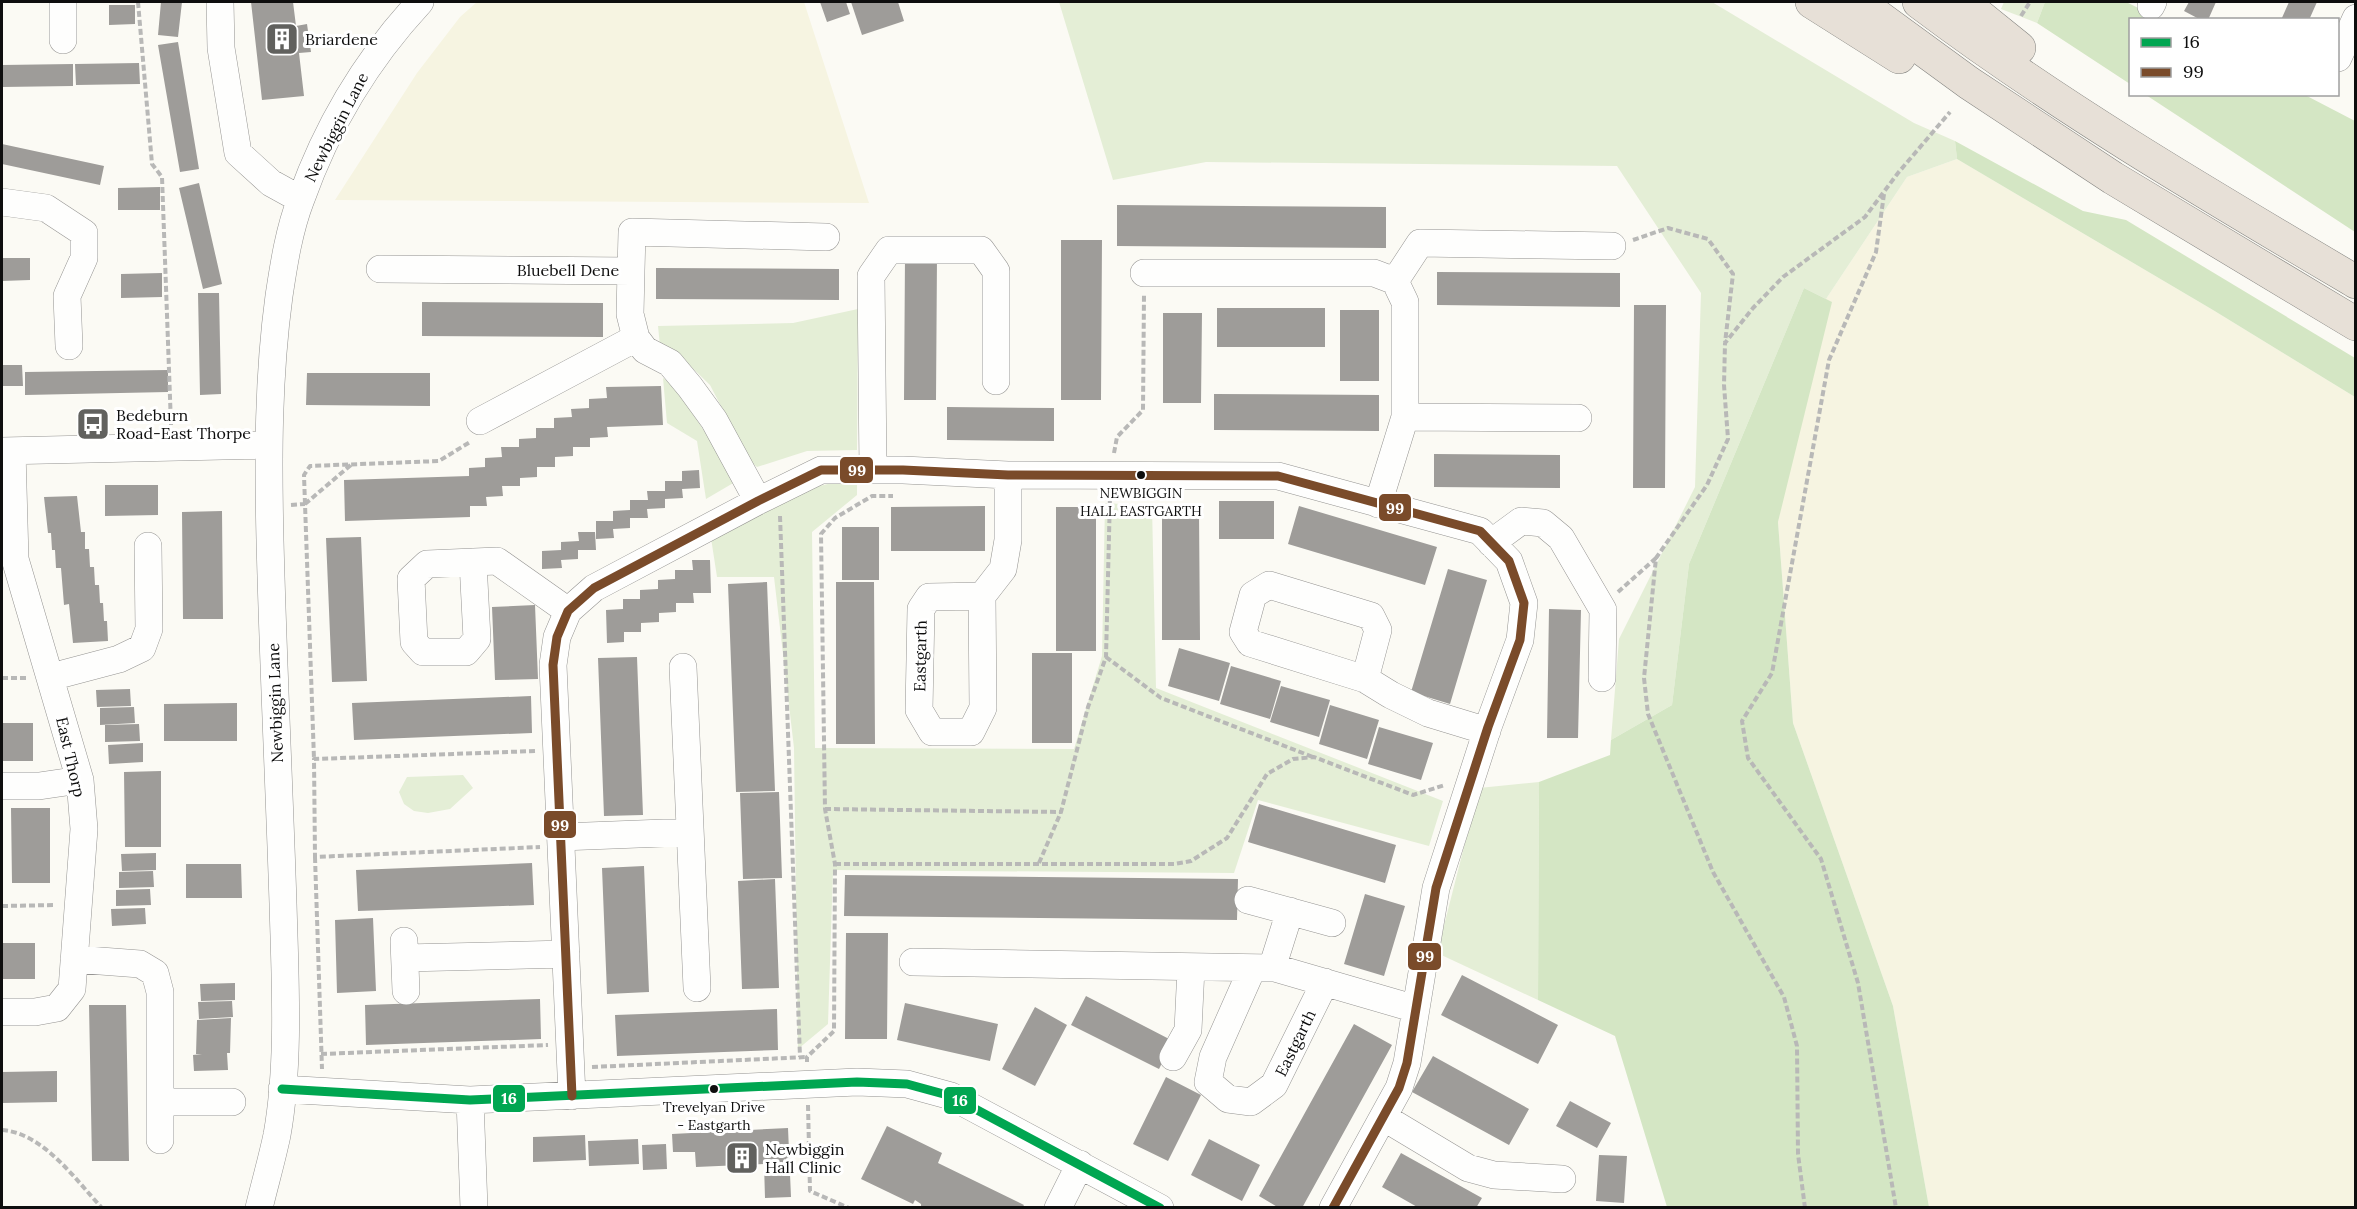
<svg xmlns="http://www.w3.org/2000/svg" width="2357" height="1209" viewBox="0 0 2357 1209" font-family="Lora,serif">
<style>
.farmland{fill:#f6f4e1}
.green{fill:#e4eed6}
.forest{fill:#d4e6c4}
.building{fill:#9e9c99}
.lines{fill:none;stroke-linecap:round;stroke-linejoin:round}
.minor-casing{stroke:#959492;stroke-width:28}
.highway-casing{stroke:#82827f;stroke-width:34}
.path{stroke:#b8b8b7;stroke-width:4;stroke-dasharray:6 3;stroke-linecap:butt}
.minor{stroke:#fefefd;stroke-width:27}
.highway{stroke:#e7e0d7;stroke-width:33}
.bus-1-casing{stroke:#fff;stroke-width:14}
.bus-2-casing{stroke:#fff;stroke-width:14}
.bus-1{stroke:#00a651;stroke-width:9}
.bus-2{stroke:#7a4b2a;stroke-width:9}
.bus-dot{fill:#0e0e0e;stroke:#fff;stroke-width:2}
.labels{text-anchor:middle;stroke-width:6;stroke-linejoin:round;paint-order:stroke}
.bus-label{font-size:14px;fill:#0e0e0e;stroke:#fff}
.poi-label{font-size:16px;fill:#0e0e0e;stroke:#fff;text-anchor:start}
.street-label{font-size:16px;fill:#0e0e0e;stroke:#fff}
.line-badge{stroke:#fff;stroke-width:2}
.badge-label{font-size:16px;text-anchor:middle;font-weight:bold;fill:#fff}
</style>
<rect width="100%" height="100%" fill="#fbfaf4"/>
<path class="farmland" d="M477,2H804L869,203L335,200L417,73L460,17Z
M1957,159L2213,310L2355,397V1207H1929L1893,1006L1793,723L1778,522L1826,299L1907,177Z"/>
<path class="green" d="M1059,2H1712L1914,123L1955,141L1957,159L1907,177L1826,299L1804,288L1689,564L1672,705L1611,740L1619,639L1695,487L1701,293L1617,166L1206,162L1113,180Z
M2004,2H2045L2037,23L2001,9Z
M858,309L857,450L807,451L757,467L749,460L710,385L683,359L660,346L658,326L793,323Z
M663,378L676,388L731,472L735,482L706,499L697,441L667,423Z
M857,480V495L812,532L815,748L1074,749L1102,656L1105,503L1152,506L1156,688L1443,801L1429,846L1258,800L1234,873L833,870L828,1024L798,1049L794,748L774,577H717L711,538C760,512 800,483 857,480Z
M463,775L473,788L450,809L428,813L414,811L404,804L399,792L407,777Z
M1539,782L1538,1000L1437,953L1479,788Z"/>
<path class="forest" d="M2045,2H2126L2161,19L2130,20V84L2037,23Z
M2146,95H2305L2355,121V232Z
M1955,141L2083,211L2126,220L2355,358V397L2213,310L1957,159Z
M1804,288L1832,302L1778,522L1793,723L1893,1006L1929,1207H1667L1615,1036L1538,1000L1539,782L1610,755L1611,740L1672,705L1689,564Z"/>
<path class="building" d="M161,2H182L178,37L158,35Z
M251,2H293L296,26L307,24L311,52L299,53L304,96L262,100Z
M820,2H846L850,14L827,22Z
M851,2H898L904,21L862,35Z
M2189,2H2216L2208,20H2201L2184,11Z
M2289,2H2317L2309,20H2281Z
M109,5H135V24L109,25Z
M178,42L199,169L180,172L158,45Z
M139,63L140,84L76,85L75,64Z
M73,64V86L2,87V65Z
M2,144L104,166L100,185L2,164Z
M199,183L222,284L203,289L179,188Z
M160,187V210H118V188Z
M1117,205L1386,207V248L1117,246Z
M1061,240H1102L1101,400H1061Z
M905,256H937L936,400H904Z
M2,258H30V280L2,281Z
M656,268L839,269V300L656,299Z
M1437,272L1620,273V307L1437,305Z
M162,273V297L121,298V274Z
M198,293H219L221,394L200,395Z
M422,302L603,303V337L422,336Z
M1634,305H1666L1665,488H1633Z
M1217,308H1325V347H1217Z
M1340,310H1379V381H1340Z
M1163,313H1202L1201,403H1163Z
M2,365H22L23,386H2Z
M168,370V392L25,395V372Z
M307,373H430V406L306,405Z
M661,386L663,425L607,427L608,437L590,438V447H573V456L555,457V467H537V477L520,478V486H502L503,496L486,497L487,506H470V517L345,521L344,480L469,476V468L485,467V458L502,457L501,447H519V439L536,438V428H554V418L572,417L571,409L589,408V399L607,398L606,387Z
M1214,394L1379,395V431L1214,430Z
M947,407L1054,408V441L947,440Z
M1434,454L1560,455V488L1434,487Z
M699,470L700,488L682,489L683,498L665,499V508L647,509L648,518H630V528L613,529L614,538L596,539V521H613V511L630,510V500H648L647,491H665V481H682V471Z
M105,485H158V515L105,516Z
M77,496L81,532H85V549H89L90,567H94L95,585H99L100,603H103L104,621H107L108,641L73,643L69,604L64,605L61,568H56L55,550H52L51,533H48L44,497Z
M1219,501H1274V539H1219Z
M985,506V551H891V507Z
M1299,506L1437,547L1425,585L1288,544Z
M1056,507H1096V651H1056Z
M222,511L223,619H183L182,512Z
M1162,511H1199L1200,640H1162Z
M842,527H879V580H842Z
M578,532H595L596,550H578V559L561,560L562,568L542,569V551L561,550V542L579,541Z
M361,537L367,681L332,682L326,538Z
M692,560H710L711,593H693L694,603H676V612L659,613V622L641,623V632H624V642L607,643L606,610L623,609V599H640V590L658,589V580L675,579V570H693Z
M1448,569L1487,580L1450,704L1411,692Z
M767,582L775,791L736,792L728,584Z
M836,582H874L875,744H836Z
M535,605L538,679L495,680L492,607Z
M1549,609L1581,610L1578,738H1547Z
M1179,648L1230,663L1219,701L1168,686Z
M1032,653H1072V743H1032Z
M637,657L643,815L604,816L598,658Z
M1231,666L1281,681L1270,719L1220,704Z
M1281,686L1330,700L1319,737L1270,722Z
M130,689L131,706L97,707L96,690Z
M531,696L532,733L354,740L352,703Z
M237,703V741H164V704Z
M1330,705L1379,720L1367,759L1319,744Z
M134,707L135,723L100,725V708Z
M2,723H33V761H2Z
M139,724L140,741L105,742V725Z
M1379,727L1433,743L1421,780L1368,764Z
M143,743V762L109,764L108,745Z
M161,771V847H125L124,772Z
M779,792L782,878L743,879L740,793Z
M1259,804L1396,845L1385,883L1248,842Z
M11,808H50V883H12Z
M156,853V870L122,871L121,854Z
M532,863L534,905L358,911L356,870Z
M186,864H241L242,898H186Z
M644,866L649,992L607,994L602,868Z
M153,871L154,887L119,888V872Z
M845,875L1238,879L1237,920L844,916Z
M775,879L779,988L742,989L738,881Z
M150,889L151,905L116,906V890Z
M1365,894L1405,906L1384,976L1344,964Z
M145,908L146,924L112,926L111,909Z
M373,918L376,991L337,993L335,920Z
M846,933H888L887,1039H845Z
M2,943H35V979H2Z
M1462,975L1558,1025L1538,1064L1441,1015Z
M235,983V1000L201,1001L200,984Z
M1086,996L1173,1041L1159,1069L1071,1025Z
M540,999L541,1039L366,1045L365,1005Z
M232,1001L233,1017L199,1019L198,1002Z
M905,1003L998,1024L990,1061L897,1040Z
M89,1005H126L129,1161H92Z
M1035,1007L1067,1025L1035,1086L1002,1069Z
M777,1009L778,1050L617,1056L615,1015Z
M231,1018L230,1053H227L228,1070L194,1071L193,1055L202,1054H196L197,1020Z
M1354,1024L1392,1045L1302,1208H1279L1259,1196Z
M1433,1056L1529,1109L1509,1145L1412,1092Z
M57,1071V1102L2,1103V1072Z
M1166,1077L1201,1095L1168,1161L1133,1144Z
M1570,1101L1611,1123L1597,1148L1556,1126Z
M887,1126L942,1153L938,1163L1024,1205L1022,1208H921V1204L915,1200L913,1204L861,1179Z
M788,1128L791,1197L765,1198L764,1164L696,1167L695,1152H673L672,1134Z
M585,1135L586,1160L533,1162V1137Z
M638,1139L639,1164L589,1166L588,1141Z
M1209,1139L1260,1165L1242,1201L1191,1175Z
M666,1144L667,1169L643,1170L642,1145Z
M1401,1153L1482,1198L1476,1208H1419L1382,1187Z
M1599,1155L1627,1156L1624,1203L1596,1201Z"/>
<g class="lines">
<g class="minor-casing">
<path id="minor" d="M63,2V40
M220,2L221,48L238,153L271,183L300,199
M2151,6L2153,2
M2338,58L2356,18
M2,202L46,208L84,233V258L67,296L69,346
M380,269L631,271L632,232L826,237
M631,271L630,314L636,338L645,350L670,363L690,387L714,420L758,501
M1144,273H1374L1395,281L1405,302V417L1378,504
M1395,281L1420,243L1612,246
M1405,417L1578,418
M480,421L636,338
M2,451L269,445
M873,470L871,276L889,250H981L996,271V381
M1491,543L1521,521L1543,523L1561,538L1603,610L1602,678
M473,562L477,639L466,652H423L414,642L411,579L427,564L497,561L568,611
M982,596L983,708L971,732H932L919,710L921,609L929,597Z
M982,596L1003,569L1008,540V475
M683,667L697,988
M51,677L119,659L142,648L149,629L148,546
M1365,679L1250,643L1243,632L1253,595L1269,585L1371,616L1378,630L1365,679L1391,695L1428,713L1487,731
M2,786H39L80,780
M561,837L690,832
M1248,900L1332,923
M404,941L406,991
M405,958L566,954
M74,959L140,964L155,973L160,992V1140
M913,962L1275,968L1416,1009
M1272,968L1290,911
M1252,969L1213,1057L1208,1082L1228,1099L1251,1102L1274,1085L1325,982
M2,1012H35L57,1008L72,989L84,829L80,780L15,559L12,451
M1173,1057L1188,1030L1191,968
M282,1089L470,1100L857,1082L907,1084L951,1096L1160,1208
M572,1096L553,665L557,637L568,611L594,588L758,501L821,470H903L1008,475L1278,476L1480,531L1509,561L1524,603L1520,640L1488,727L1436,888L1407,1063L1399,1088L1333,1208
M470,1100L474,1208
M160,1102H232
M1383,1117L1468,1168L1494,1175L1562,1179
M259,1208C265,1183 272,1159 277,1135C290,1062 285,977 283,903C279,782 273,661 270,540C268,458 268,377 279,296C284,263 289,230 301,199C327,126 368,58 420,2
M1058,1208L1080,1164"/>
</g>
<g class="highway-casing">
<path id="highway" d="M1812,2L1899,57
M1858,2L1969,83L2113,178L2356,324
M1919,2C2057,106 2207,194 2356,282
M1962,2L2019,48"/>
</g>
<path class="path" d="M138,2L152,164L162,177L171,425
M2021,16L2030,2
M1884,194L1876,252L1829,360L1772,673L1742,721L1748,758L1821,859L1858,983L1896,1208
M1633,240L1668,228L1708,239L1733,274L1725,343
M1114,453L1117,437L1143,410L1144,294
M305,504L304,475L310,466L439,461L470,442
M305,504L352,464
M291,505L305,504L314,759
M780,516L800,1057
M1618,592L1656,558
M1106,657L1161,698L1313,757
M2,678H28
M535,751L314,759L315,857L540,847
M825,809L1061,812
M315,857L322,1069
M1039,863L1061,812L1088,707L1106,657L1110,496
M835,864H1174L1191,861L1227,838L1267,774L1293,759L1314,757L1413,795L1445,785
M2,906L55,905
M321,1054L548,1045
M807,1062V1057L834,1031L835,864L825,809L821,534L835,518L872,496H893
M592,1067L807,1057
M808,1105L810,1191L849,1208
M2,1130C43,1133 75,1179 102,1208
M1805,1208L1798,1154L1797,1046L1784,997L1713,872L1648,714L1644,678L1656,558L1707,485L1728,439L1724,385L1725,343L1753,308L1783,277L1865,217L1898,173L1950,112"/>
<use href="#minor" class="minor"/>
<use href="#highway" class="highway"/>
<g class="bus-1-casing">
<path id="bus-1" d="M282,1089L470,1100L857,1082L907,1084L951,1096L1160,1208"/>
</g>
<g class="bus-2-casing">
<path id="bus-2" d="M572,1096L553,665L557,637L568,611L594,588L758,501L821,470H903L1008,475L1278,476L1480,531L1509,561L1524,603L1520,640L1488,727L1436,888L1407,1063L1399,1088L1333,1208"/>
</g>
<use href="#bus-1" class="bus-1"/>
<use href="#bus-2" class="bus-2"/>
</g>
<defs>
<g id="building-square" transform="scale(1.725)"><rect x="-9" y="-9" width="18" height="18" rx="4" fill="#61615e" stroke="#fff"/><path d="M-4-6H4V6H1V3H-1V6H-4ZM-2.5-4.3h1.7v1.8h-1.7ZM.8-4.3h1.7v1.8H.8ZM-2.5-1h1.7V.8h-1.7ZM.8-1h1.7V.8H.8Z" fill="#fff"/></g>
<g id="bus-square" transform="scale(1.725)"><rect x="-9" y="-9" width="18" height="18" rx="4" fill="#61615e" stroke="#fff"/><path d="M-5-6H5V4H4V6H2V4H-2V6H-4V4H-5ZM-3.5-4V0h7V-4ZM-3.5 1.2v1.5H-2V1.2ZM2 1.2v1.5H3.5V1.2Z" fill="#fff"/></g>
</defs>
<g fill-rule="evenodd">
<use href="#building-square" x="282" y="39"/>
<use href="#bus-square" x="93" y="424"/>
<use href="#building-square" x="742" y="1158"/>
</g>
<g class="bus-dot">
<circle cx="1141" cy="475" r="5"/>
<circle cx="714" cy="1089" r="5"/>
</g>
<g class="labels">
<g class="bus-label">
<text x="1141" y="498">NEWBIGGIN<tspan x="1141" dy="18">HALL EASTGARTH</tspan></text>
<text x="714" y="1112">Trevelyan Drive<tspan x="714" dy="18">- Eastgarth</tspan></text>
</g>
<g class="poi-label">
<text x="305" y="45">Briardene</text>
<text x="116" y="421">Bedeburn<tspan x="116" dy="18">Road-East Thorpe</tspan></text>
<text x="765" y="1155">Newbiggin<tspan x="765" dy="18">Hall Clinic</tspan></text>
</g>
<g class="street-label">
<text transform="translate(336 127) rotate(-63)" y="6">Newbiggin Lane</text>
<text x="568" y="276">Bluebell Dene</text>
<text transform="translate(920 656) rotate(-89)" y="6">Eastgarth</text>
<text transform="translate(275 703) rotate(-92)" y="6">Newbiggin Lane</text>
<text transform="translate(71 757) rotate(77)" y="6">East Thorp</text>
<text transform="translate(1295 1043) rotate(-64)" y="6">Eastgarth</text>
</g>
</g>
<g class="line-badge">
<rect x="839" y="456" width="35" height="28" rx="6" fill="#7a4b2a"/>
<rect x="1378" y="493" width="34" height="29" rx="6" fill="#7a4b2a"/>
<rect x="543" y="810" width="34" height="29" rx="6" fill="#7a4b2a"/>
<rect x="1407" y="942" width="35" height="29" rx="6" fill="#7a4b2a"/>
<rect x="492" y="1084" width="34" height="29" rx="6" fill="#00a651"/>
<rect x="943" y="1086" width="34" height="29" rx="6" fill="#00a651"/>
</g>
<g class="badge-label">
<text x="857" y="476">99</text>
<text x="1395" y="514">99</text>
<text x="560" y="831">99</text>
<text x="1425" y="962">99</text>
<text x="509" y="1104">16</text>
<text x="960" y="1106">16</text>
</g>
<rect width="2357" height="1209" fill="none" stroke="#0e0e0e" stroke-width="6"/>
<rect x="2129" y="18" width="210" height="78" fill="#ffffff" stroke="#9f9f9f" stroke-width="1.5"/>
<rect x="2141" y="38" width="30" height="9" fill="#00a651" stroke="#9f9f9f" stroke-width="1.5"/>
<text x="2183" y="48" font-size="18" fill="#0e0e0e">16</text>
<rect x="2141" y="68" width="30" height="9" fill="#7a4b2a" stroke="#9f9f9f" stroke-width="1.5"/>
<text x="2183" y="78" font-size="18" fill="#0e0e0e">99</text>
</svg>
